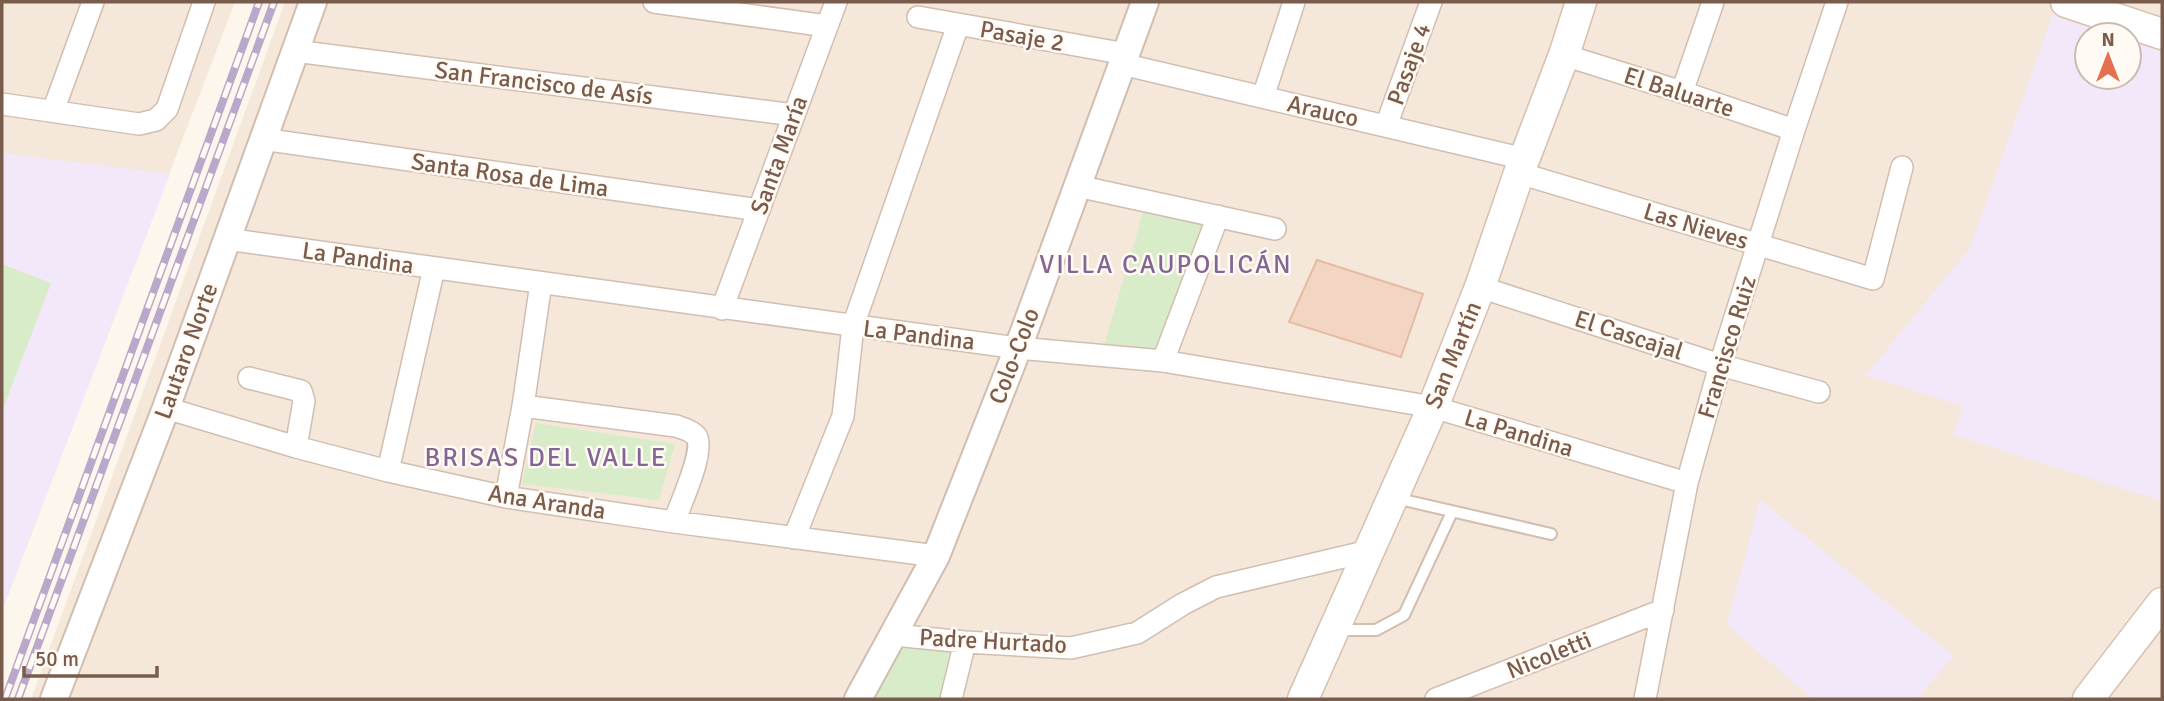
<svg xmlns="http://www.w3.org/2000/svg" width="2164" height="701" viewBox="0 0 2164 701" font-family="Signika,sans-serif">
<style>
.residential{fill:#f5e8da;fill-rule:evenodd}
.education{fill:#f3e8fa}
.green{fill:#d8ecc9}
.building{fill:#f3d5c3;stroke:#e6bba3;stroke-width:2}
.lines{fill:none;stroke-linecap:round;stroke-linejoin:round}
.service-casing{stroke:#d1beb0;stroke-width:14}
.minor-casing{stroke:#d1beb0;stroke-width:24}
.tertiary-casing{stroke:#d1beb0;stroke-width:30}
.secondary-casing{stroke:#d6c0b0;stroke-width:33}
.service{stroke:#fff;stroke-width:10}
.minor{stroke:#fff;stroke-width:21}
.tertiary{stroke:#fff;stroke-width:26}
.secondary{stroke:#fff;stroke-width:30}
.rail-casing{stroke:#b9a8c9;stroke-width:8}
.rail{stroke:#fffaf3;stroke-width:5;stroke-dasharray:16;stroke-linecap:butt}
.labels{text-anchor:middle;stroke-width:5;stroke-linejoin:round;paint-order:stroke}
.street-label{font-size:24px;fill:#7a5c4d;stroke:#fffaf3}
.neighbourhood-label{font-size:26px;letter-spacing:2px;fill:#846695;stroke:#fffaf3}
</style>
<rect width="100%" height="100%" fill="#fdf6ec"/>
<path class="residential" d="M2,2H235L2,611Z
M285,2H2162V699H31ZM2087,35H2129V77H2087Z"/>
<path class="education" d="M2054,11L2127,35H2087V77H2129V36L2162,46V501L1953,435L1963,406L1866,375L1970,248Z
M2,153L170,174L2,611Z
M1760,500L1953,656L1917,699H1813L1727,625Z"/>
<path class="green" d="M1143,213L1204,224L1160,351L1104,345Z
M2,264L51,283L2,412Z
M536,423L675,444L659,500L522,484Z
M891,639L958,644L944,699H851Z"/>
<path class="building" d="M1317,260L1423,294L1401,357L1289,322Z"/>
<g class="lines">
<g class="service-casing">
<path id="service" d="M1395,498L1551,534
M1336,630H1376L1404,615L1452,512"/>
</g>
<g class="minor-casing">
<path id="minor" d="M654,2L827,26
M918,17L1126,54
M295,51L794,115
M1564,55L1682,92L1794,130
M1122,64L1525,159
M1682,92L1713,2
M1263,97L1294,2
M2,104L139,124L156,120L167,109L204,2
M53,111L93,2
M1386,126L1431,2
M262,139L759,210
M1519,173L1873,279L1902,167
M1077,186L1275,229
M226,239L1018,348L1163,361L1433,407L1687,483
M1480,287L1720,365L1819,392
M722,309L836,2
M1163,361L1218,216
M249,378L301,391L304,401L296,447
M523,406L676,426C682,428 691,430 696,436C706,449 680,505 674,522
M166,408L296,447L388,471L506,497L674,522L936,556
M388,471L434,268
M506,497L523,406L541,283
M794,538L843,416L853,326L958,25
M894,635L965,642L1071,648L1137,633L1183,604L1216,587L1369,551
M951,699L965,642
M1436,699L1663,610
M1645,699L1687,483L1720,365L1794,130L1837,2"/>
</g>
<g class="tertiary-casing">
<path id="tertiary" d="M54,699L166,408L313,2
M858,699L936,556L1018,348L1145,2"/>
</g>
<g class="secondary-casing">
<path id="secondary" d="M2066,2L2162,34
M1303,699L1433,407L1480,287L1519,173L1564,55L1581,2
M2088,699L2162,603"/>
</g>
<use href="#service" class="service"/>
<use href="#minor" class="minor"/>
<use href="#tertiary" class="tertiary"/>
<use href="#secondary" class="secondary"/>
<g class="rail-casing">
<path id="rail" d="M5,699L259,2
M18,699L274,2"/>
</g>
<use href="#rail" class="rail"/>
</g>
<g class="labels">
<g class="street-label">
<text transform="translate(1022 36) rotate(10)" y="8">Pasaje 2</text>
<text transform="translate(1409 64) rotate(-70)" y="8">Pasaje 4</text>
<text transform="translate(544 83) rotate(7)" y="8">San Francisco de Asís</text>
<text transform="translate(1679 92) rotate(18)" y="8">El Baluarte</text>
<text transform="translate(1323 111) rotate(13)" y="8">Arauco</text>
<text transform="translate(779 155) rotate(-70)" y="8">Santa María</text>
<text transform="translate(510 175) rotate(8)" y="8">Santa Rosa de Lima</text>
<text transform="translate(1696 226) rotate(17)" y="8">Las Nieves</text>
<text transform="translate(358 258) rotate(8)" y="8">La Pandina</text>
<text transform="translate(919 335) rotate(7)" y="8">La Pandina</text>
<text transform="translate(1629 335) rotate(18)" y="8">El Cascajal</text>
<text transform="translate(1727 347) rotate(-73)" y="8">Francisco Ruiz</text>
<text transform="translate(186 351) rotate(-70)" y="8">Lautaro Norte</text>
<text transform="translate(1453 355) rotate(-68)" y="8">San Martín</text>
<text transform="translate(1014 356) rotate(-69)" y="8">Colo-Colo</text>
<text transform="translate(1519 433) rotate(17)" y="8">La Pandina</text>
<text transform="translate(547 502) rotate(9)" y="8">Ana Aranda</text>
<text transform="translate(993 641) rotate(3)" y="8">Padre Hurtado</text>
<text transform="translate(1549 655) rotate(-22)" y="8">Nicoletti</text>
</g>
<g class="neighbourhood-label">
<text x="1166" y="273">VILLA CAUPOLICÁN</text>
<text x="546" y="466">BRISAS DEL VALLE</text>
</g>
</g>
<rect width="2164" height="701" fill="none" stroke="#7a5c4d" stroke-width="7"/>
<g transform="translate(2108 56)"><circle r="33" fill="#fffaf3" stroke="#cabbb1" stroke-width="2"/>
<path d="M0-5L12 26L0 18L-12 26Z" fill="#e76f51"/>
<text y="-10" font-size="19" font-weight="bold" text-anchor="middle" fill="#7a5c4d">N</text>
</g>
<path d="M24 666v10h133v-10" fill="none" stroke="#7a5c4d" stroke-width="3.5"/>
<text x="35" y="666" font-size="21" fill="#7a5c4d" stroke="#fffaf3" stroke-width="5" paint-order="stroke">50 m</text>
</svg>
